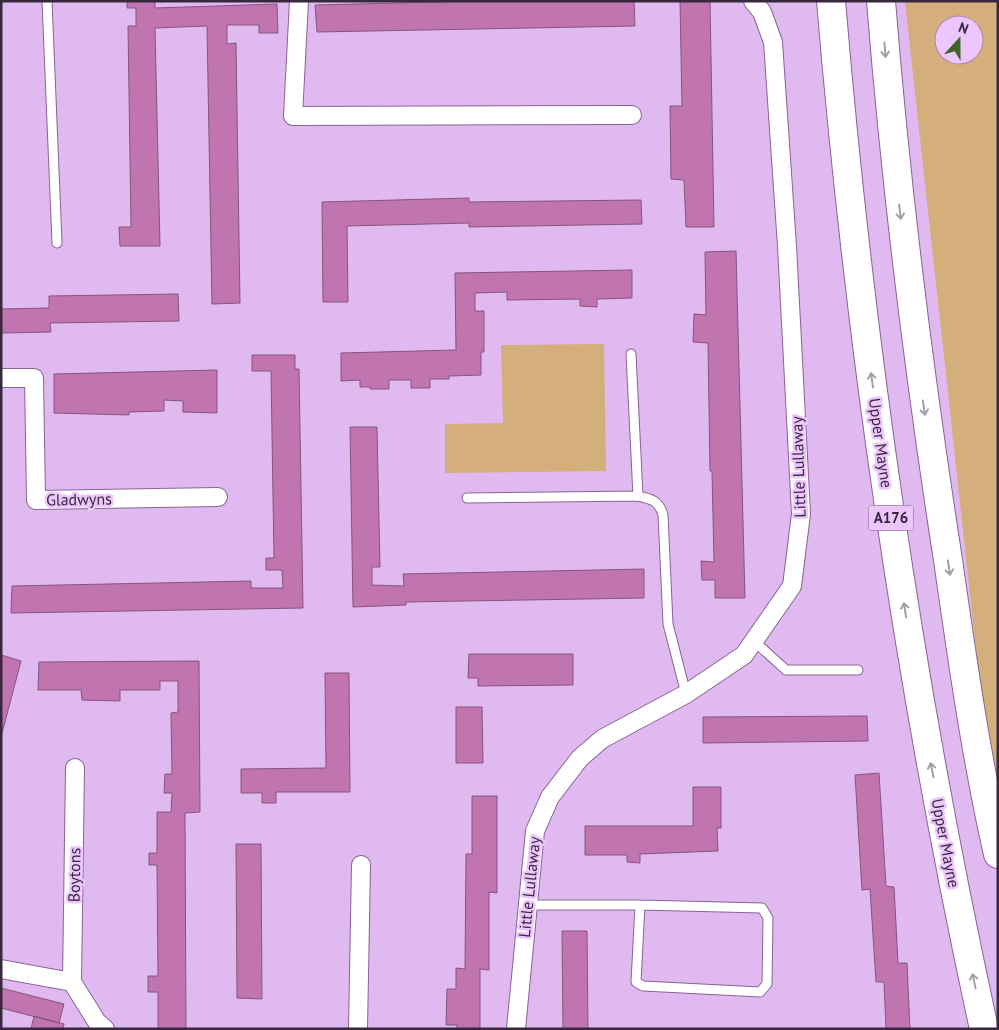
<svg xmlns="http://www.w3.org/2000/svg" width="999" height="1030" viewBox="0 0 999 1030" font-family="'PT Sans',sans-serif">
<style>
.green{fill:#d4af7c;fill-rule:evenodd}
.building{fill:#c175b0;stroke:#86547b}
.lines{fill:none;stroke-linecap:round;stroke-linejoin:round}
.lane-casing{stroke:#876496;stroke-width:11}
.street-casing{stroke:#876496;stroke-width:20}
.primary-casing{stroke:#876496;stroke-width:30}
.lane{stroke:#fff;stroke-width:9}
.street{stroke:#fff;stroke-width:18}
.primary{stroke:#fff;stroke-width:28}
.oneway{stroke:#a59ea8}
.labels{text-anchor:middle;stroke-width:5;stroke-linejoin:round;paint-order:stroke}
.shield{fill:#edc6fe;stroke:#6e5778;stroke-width:1}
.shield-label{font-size:15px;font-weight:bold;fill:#37283e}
.street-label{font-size:16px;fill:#37283e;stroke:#edc6fe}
</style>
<rect width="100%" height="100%" fill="#e0b9f1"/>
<path class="green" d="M905,1H998V779L983,713ZM944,25H974V55H944Z
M604,344L606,471L445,473V424L503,423L501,345Z"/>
<path class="building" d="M127,1H155V8L277,4L278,33H259V25H227V44L236,43L240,303L212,304L207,26L155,28L160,246H120L119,227H131L128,26H136V8H127Z
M478,1H634L635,26L317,32L315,5Z
M680,1H710L714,227H686L684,180L671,179L670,106H682Z
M469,198V202L641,200L642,224L469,227V223L347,226L348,302H323L322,202Z
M736,251L745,598H715V580H702L701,561L714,562L712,471H710L708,343L693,342L694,314L706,315L705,252Z
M632,270V298L597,299V307L580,306V299L507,300V292L475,293V311H484V352H481V375L449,376V379H430V388H411V380H389V389H370V387H360V380L341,381V353L456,350L455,273Z
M178,294L179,321L50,323L51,332L1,333V309L49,308V296Z
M252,355H295V369H299L303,608L11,613L12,586L251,581V588H283L282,570H266V558H274L271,371H252Z
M217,370V413L183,412V401L164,400V411L129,412V415L54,413V374Z
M350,427H377L380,567H372V585L404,586L403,574L644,569V598L406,602V605L353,607Z
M469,654H573V685L478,686V678H468Z
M1,655L21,661L1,737Z
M199,661L200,812L185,813L186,1029H158V992H148V976H158L157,865H149V853H157V812H171L172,793H164L165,774H172L171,713L178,712V681H160V690H120V701L82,700L81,690H38L39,662Z
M325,673H349L350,792H276V803H262V793H241V769L326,768Z
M456,707H482L483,763H456Z
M867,716L868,741L703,743V717Z
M879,773L886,886L894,887L898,963H907L910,1029H886L884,982H876L870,889L862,890L855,775Z
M693,787H721V828H717L718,851L640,854V863L627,862V855H585V826H693Z
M472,796H497V893L489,892V970L480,969V1029H457V1025H446L447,989H456V968L465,969L466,854H472Z
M236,844H261L262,999L237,998Z
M562,931H587L588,1029H563Z
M1,988L64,1004L59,1023L1,1008Z
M34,1016L64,1024L63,1029H31Z"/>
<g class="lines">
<g class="lane-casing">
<path id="lane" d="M47,1L57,243
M631,354L638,496
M467,498L638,496C652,499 659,501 663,515L668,624L686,694
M754,641L786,670H858
M527,905H640L762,908L768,918L767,984L760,992L643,986L636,982L640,905"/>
</g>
<g class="street-casing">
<path id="street" d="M299,1L293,116L632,115
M1,378H34L36,500L218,497
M1,969L72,982L75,768
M72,982L97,1022L105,1029
M358,1029L361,865
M516,1029L535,831L550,797L580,758L602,739L686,694L744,655L792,586L801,514L787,246L773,42L762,12L753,1"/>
</g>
<g class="primary-casing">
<path id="primary" d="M831,1C860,346 910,690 984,1029
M881,1C896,189 919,374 948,560C962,658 976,757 998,854"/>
</g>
<use href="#lane" class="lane"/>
<use href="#street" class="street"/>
<use href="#primary" class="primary"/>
</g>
<defs><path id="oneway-shaft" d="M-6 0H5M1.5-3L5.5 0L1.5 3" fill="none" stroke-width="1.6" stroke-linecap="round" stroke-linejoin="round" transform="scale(1.25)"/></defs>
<g class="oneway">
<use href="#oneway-shaft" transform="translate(885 50) rotate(86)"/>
<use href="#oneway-shaft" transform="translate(900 212) rotate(83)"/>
<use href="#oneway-shaft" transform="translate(872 380) rotate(-98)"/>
<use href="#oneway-shaft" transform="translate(924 408) rotate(81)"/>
<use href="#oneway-shaft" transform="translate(949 568) rotate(81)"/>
<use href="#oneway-shaft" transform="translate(905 610) rotate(-99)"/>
<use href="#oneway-shaft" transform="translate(932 770) rotate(-101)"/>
<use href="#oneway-shaft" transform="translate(974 981) rotate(-102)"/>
</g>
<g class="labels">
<rect class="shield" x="868.5" y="505.5" width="45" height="25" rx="4"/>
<g class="shield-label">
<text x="891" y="523">A176</text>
</g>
<g class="street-label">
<text transform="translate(881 443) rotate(82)" y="6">Upper Mayne</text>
<text transform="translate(798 467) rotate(-92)" y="6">Little Lullaway</text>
<text transform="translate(79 499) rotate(-1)" y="6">Gladwyns</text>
<text transform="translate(946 843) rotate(79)" y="6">Upper Mayne</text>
<text transform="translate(74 875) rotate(-89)" y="6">Boytons</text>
<text transform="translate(529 887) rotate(-84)" y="6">Little Lullaway</text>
</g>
</g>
<rect width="999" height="1030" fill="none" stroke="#37283e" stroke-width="5"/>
<g transform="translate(959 40) rotate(21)"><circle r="24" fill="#edc6fe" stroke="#a487b1"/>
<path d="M0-4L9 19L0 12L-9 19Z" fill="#3d6723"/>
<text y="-8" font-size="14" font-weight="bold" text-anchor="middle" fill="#37283e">N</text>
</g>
</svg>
